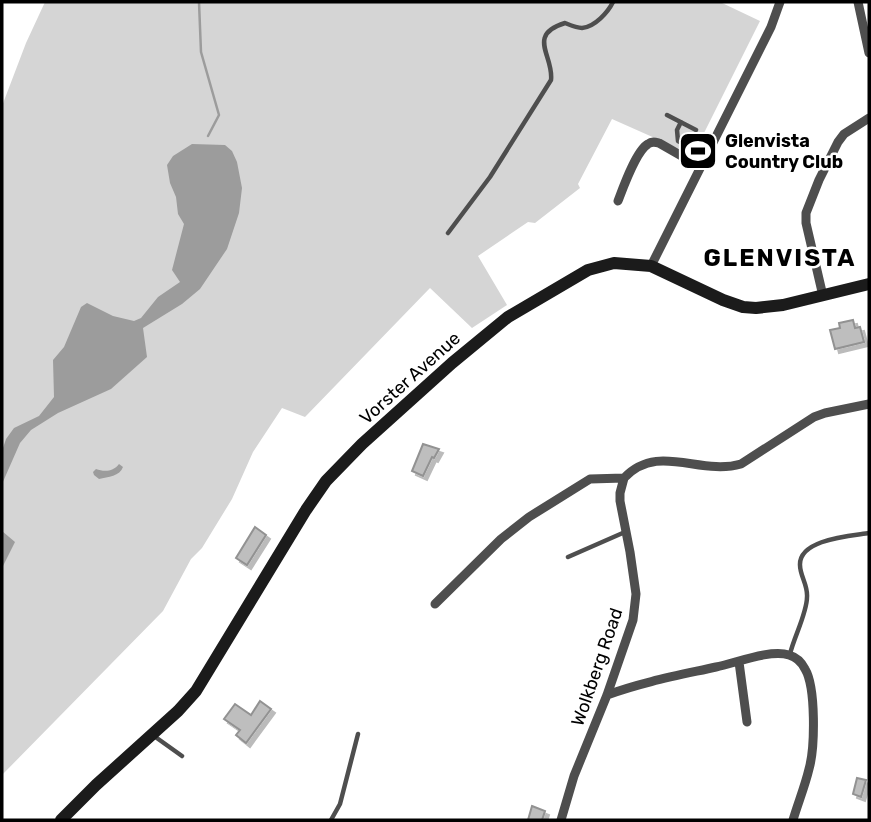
<svg xmlns="http://www.w3.org/2000/svg" width="871" height="822" viewBox="0 0 871 822" font-family="Rubik,sans-serif">
<style>
.green{fill:#d5d5d5}
.water{fill:#9c9c9c}
.lines{fill:none;stroke-linecap:round;stroke-linejoin:round}
.stream{stroke:#9c9c9c;stroke-width:2.5}
.building{fill:#bebebe;stroke:#929292;stroke-width:2;filter:url(#shadow)}
.lane{stroke:#4e4e4e;stroke-width:4.5}
.street{stroke:#4e4e4e;stroke-width:9}
.secondary{stroke:#1b1b1b;stroke-width:12}
.labels{text-anchor:middle;stroke-width:5;stroke-linejoin:round;paint-order:stroke}
.poi-label{font-size:18px;font-weight:bold;fill:#000;stroke:#fff;text-anchor:start}
.street-label{font-size:18px;fill:#000;stroke:#fff}
.district-label{font-size:24px;font-weight:bold;letter-spacing:2px;fill:#000;stroke:#fff}
</style>
<defs>
<filter id="shadow"><feDropShadow dx="4" dy="4" stdDeviation="0" flood-color="#0004"/></filter>
</defs>
<rect width="100%" height="100%" fill="#fff"/>
<path class="green" d="M45,2H720L760,21L693,155L612,119L578,184L580,188L535,223L528,222L478,256L507,305L472,328L430,288L305,417L282,408L253,452L232,499L202,548L191,559L163,611L2,775V106L26,43Z"/>
<path class="water" d="M192,144L225,145L232,151L237,162L242,188L239,213L227,249L200,289L182,304L143,328L147,357L111,389L58,413L31,430L20,443L2,484V451L6,439L14,428L39,416L54,397L53,360L64,347L81,307L87,303L113,316L134,321L141,318L158,297L180,282L172,270L184,224L178,214L176,197L170,183L167,165L173,156Z
M119,464L123,467C120,476 108,477 99,479L94,475L93,472L96,469C104,472 113,472 119,464Z
M2,531L15,542L2,568Z"/>
<g class="lines">
<path class="stream" d="M199,2L201,52L219,115L208,136"/>
</g>
<path class="building" d="M853,320L855,328L860,327L864,342L835,349L830,330L840,328L839,323Z
M423,444L439,449L434,458L432,457L423,476L412,471Z
M255,527L266,535L247,565L236,558Z
M260,701L271,709L246,743L236,735L240,730L224,719L235,704L251,715Z
M857,778L866,780L861,797L853,794Z
M532,806L545,811L542,820H528Z"/>
<g class="lines">
<path class="lane" d="M667,115L696,130
M681,122L677,130L678,141L705,156
M448,233L490,177L551,80C554,56 526,35 565,23C570,25 577,28 582,28C595,27 608,12 613,2
M568,557L625,532
M790,654C794,637 807,613 807,597C808,585 800,576 800,565C799,539 851,536 869,533
M154,736L182,756
M331,820L340,804L358,734"/>
<path class="street" d="M858,2L869,53
M618,201C623,188 636,151 648,144C652,141 655,142 659,143L701,167
M651,266L771,27L780,2
M823,296L806,223V213L819,180L838,142L844,134L869,118
M435,604L501,539L529,517L590,479L624,478C658,442 699,476 741,464L814,417L825,413L869,404
M739,662L747,722
M607,695C642,682 680,675 716,667C736,663 770,649 789,655C796,657 802,663 805,669C816,687 815,748 809,769C805,786 798,803 793,820
M561,820L574,776L607,695L633,620L636,594L630,552L620,501V493L624,478"/>
<path class="secondary" d="M61,820L96,785L178,711L196,691L306,510L326,481L362,444L452,363L508,317L588,270L614,263L651,266L723,300L743,307L756,308L783,305L869,284"/>
</g>
<defs>
<g id="stadium-square" transform="scale(2.0125)"><rect x="-9" y="-9" width="18" height="18" rx="4" fill="#000" stroke="#fff"/><path d="M0-5a6.5 5 0 1 0 0 10a6.5 5 0 1 0 0-10ZM-3.5-1.8h7v3.6h-7Z" fill="#fff"/></g>
</defs>
<g fill-rule="evenodd">
<use href="#stadium-square" x="698" y="151"/>
</g>
<g class="labels">
<g class="poi-label">
<text x="725" y="147">Glenvista<tspan x="725" dy="21">Country Club</tspan></text>
</g>
<g class="street-label">
<text transform="translate(410 378) rotate(-42)" y="6">Vorster Avenue</text>
<text transform="translate(597 667) rotate(-71)" y="6">Wolkberg Road</text>
</g>
<g class="district-label">
<text x="780" y="266">GLENVISTA</text>
</g>
</g>
<rect width="871" height="822" fill="none" stroke="#000000" stroke-width="7"/>
</svg>
